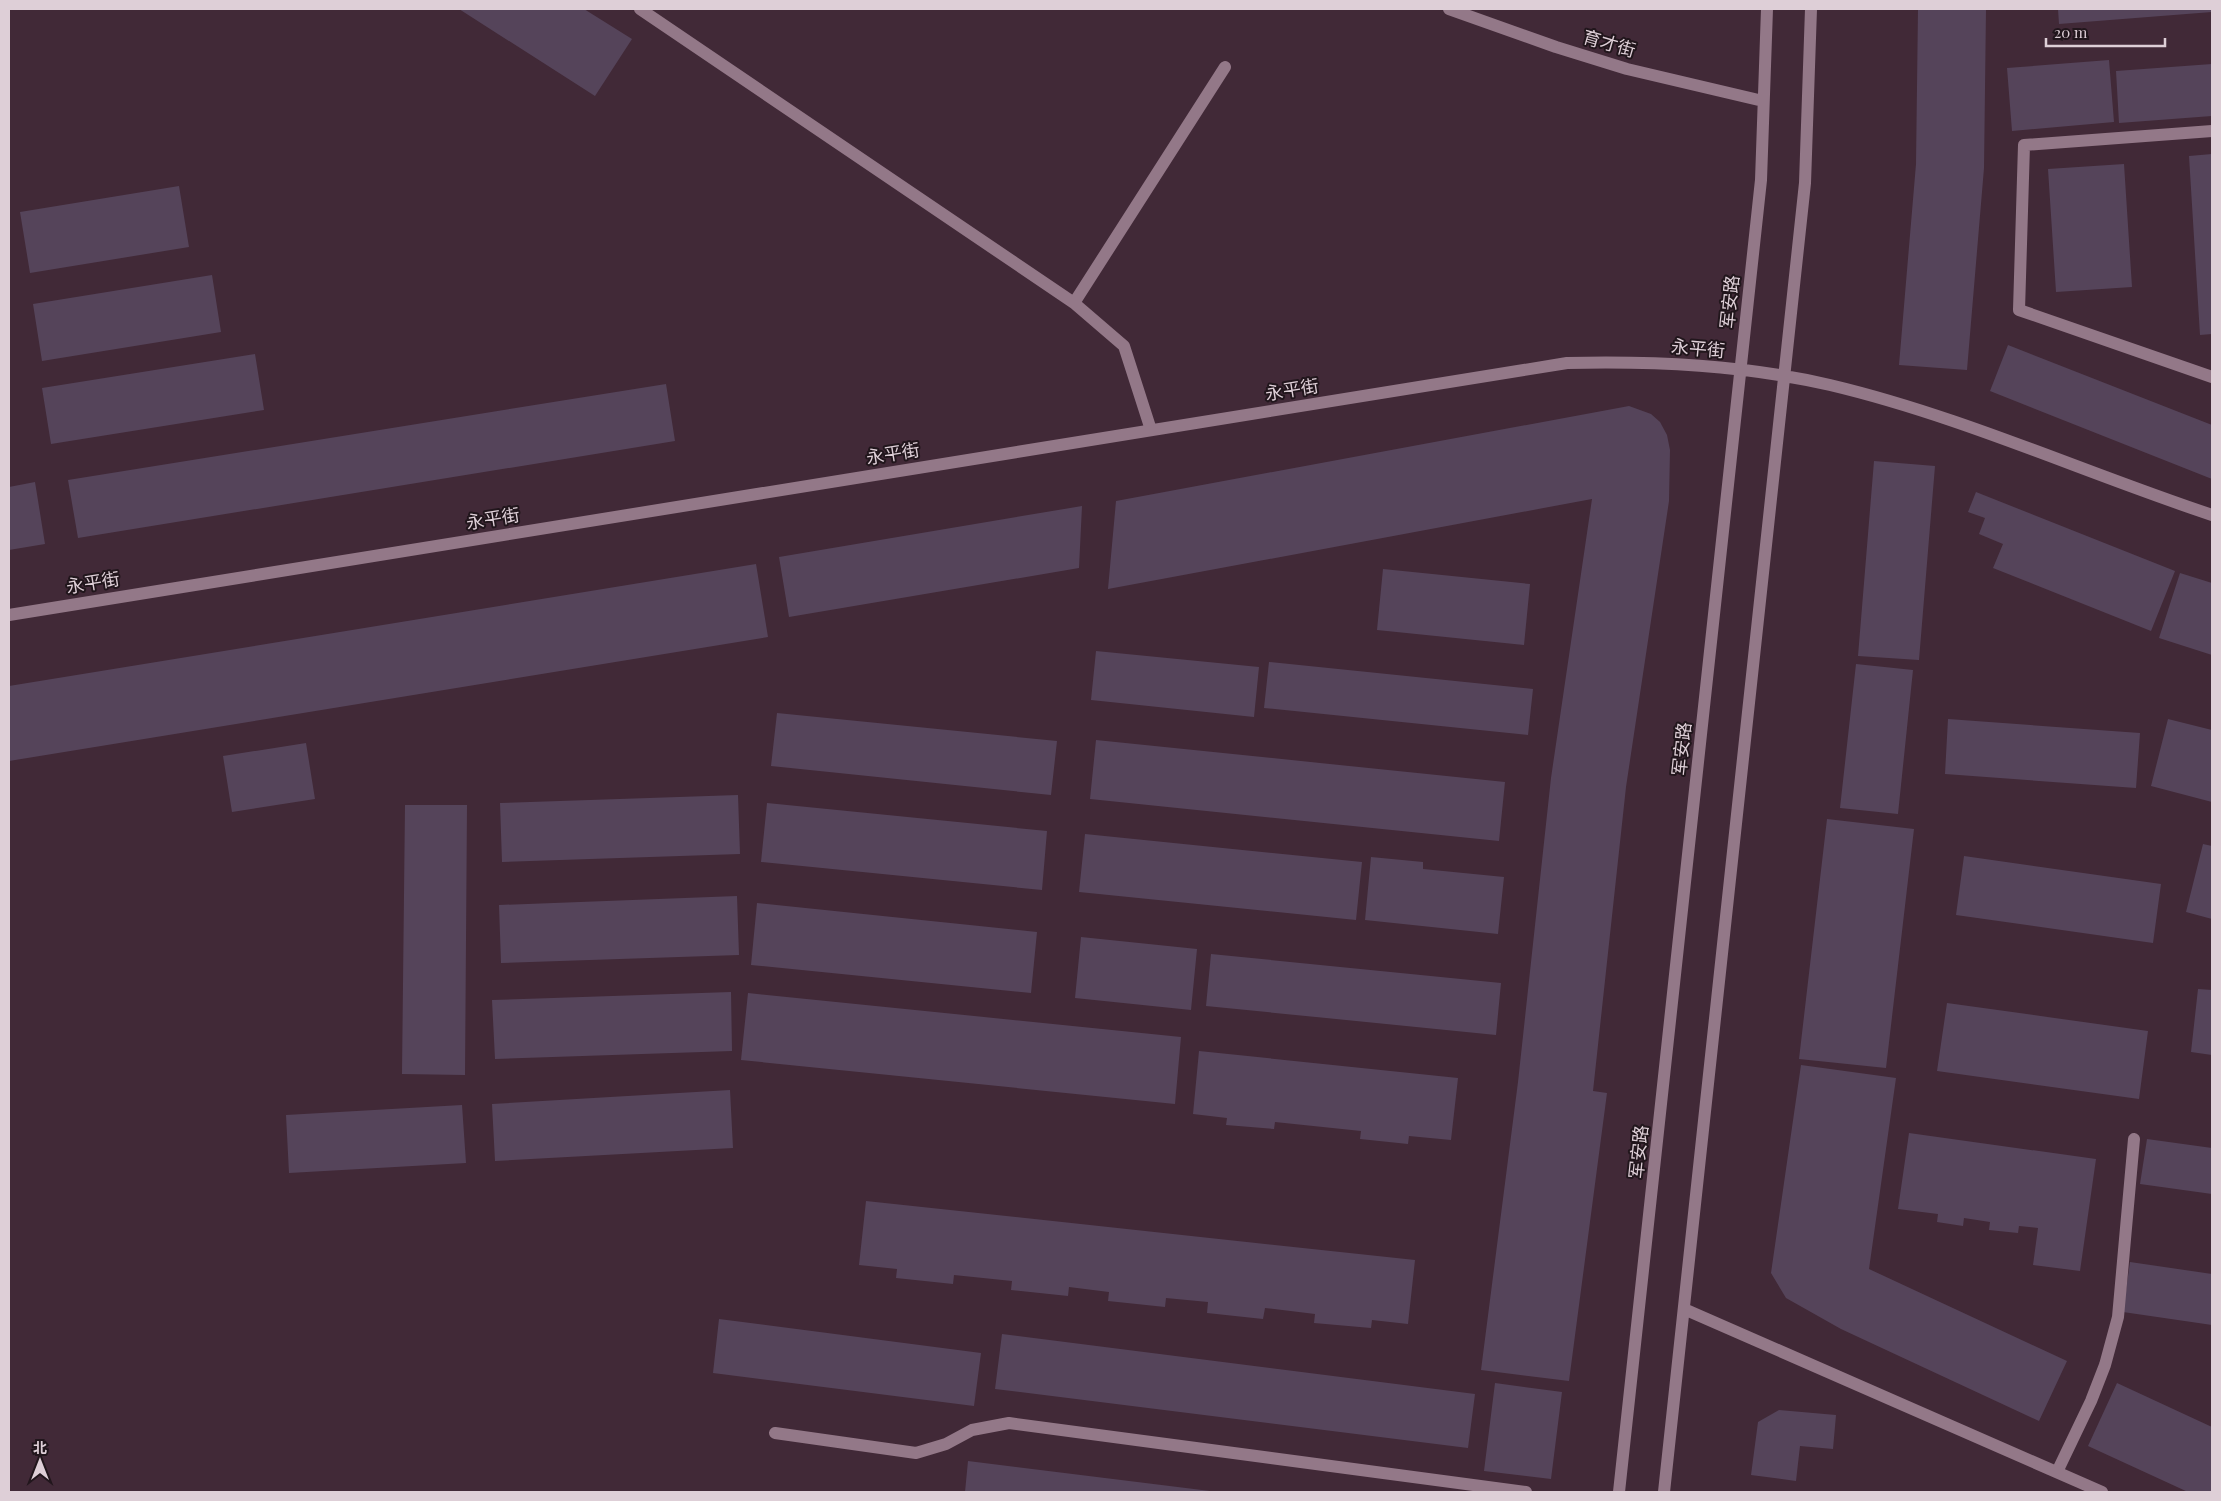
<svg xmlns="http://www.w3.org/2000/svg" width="2221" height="1501" viewBox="0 0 2221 1501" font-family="'Playfair Display','Noto Sans SC',serif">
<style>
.building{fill:#55445a}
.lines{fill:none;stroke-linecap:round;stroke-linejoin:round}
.minor{stroke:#937888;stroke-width:12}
.labels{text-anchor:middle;stroke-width:4;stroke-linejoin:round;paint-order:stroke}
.street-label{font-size:18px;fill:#decfd7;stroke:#21161c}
</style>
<rect width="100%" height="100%" fill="#412937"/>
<path class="building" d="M459,9H584L632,39L595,96Z
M1918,9H1986L1984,168L1967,370L1899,365L1916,164Z
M2058,9H2212V12L2059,24Z
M2109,60L2114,122L2012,131L2007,68Z
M2212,64V116L2119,123L2116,71Z
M2212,154V334L2200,335L2189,156Z
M2124,164L2132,287L2056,292L2048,169Z
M179,186L189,247L30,273L20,212Z
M212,275L221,332L42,361L33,304Z
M2008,345L2212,425V479L1990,391Z
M255,354L264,410L51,444L42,388Z
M666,384L675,441L78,538L68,480Z
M1629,406L1651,414L1660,422L1667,435L1670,450L1669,501L1626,787L1593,1091L1607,1093L1569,1381L1481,1370L1518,1082L1551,778L1592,499L1108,589L1116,501Z
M1874,461L1935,466L1919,660L1858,656Z
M35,482L45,544L9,550V487Z
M1976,492L2175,571L2151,631L1993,568L2003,544L1979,534L1985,518L1968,512Z
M1082,506L1079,568L789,617L779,557Z
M756,564L768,637L9,761V686Z
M1383,569L1530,584L1524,645L1377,630Z
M2180,573L2212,583V655L2159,638Z
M1096,651L1259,667L1254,717L1091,700Z
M1269,662L1533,689L1528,735L1264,708Z
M1856,664L1913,670L1898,814L1840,808Z
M777,713L1057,741L1051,795L771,766Z
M1948,719L2140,733L2136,788L1945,774Z
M2168,719L2212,730V802L2151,786Z
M1096,740L1505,782L1499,841L1090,799Z
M306,743L315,799L232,812L223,756Z
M738,795L740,854L502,862L500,803Z
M767,803L1047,831L1042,890L761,862Z
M405,805H467L465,1075L402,1074Z
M1827,819L1914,829L1886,1068L1799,1059Z
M1085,834L1362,862L1356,920L1079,892Z
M2203,844L2212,846V919L2186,912Z
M1964,856L2161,884L2153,943L1956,915Z
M1371,857L1423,862V869L1504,877L1498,934L1365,920Z
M737,896L739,955L501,963L499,905Z
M757,903L1037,932L1031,993L751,965Z
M1081,937L1197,949L1191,1010L1075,998Z
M1211,954L1501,983L1496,1035L1206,1006Z
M2198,989L2212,990V1055L2191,1052Z
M731,992L732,1051L495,1059L492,1000Z
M748,993L1181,1037L1175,1104L741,1060Z
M1947,1003L2148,1031L2139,1099L1937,1071Z
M1199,1051L1458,1078L1451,1140L1409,1136L1408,1144L1360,1139L1361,1131L1275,1122L1274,1129L1226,1125L1227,1118L1193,1114Z
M1801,1065L1896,1078L1869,1269L2067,1361L2039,1421L1841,1329L1786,1298L1771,1273Z
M730,1090L733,1148L495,1161L492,1104Z
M462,1105L466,1163L289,1173L286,1115Z
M1909,1133L2096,1159L2080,1271L2033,1265L2038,1228L2019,1226L2018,1233L1989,1230L1990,1222L1964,1218L1963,1226L1937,1222L1938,1214L1898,1209Z
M2147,1139L2212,1148V1194L2140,1184Z
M866,1201L1415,1260L1408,1324L1372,1320L1371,1328L1314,1323L1315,1314L1265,1308L1263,1319L1207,1313L1208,1302L1166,1298L1165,1307L1108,1301L1109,1292L1069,1287L1068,1296L1011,1290L1012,1281L954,1275L953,1284L896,1278L897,1269L859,1265Z
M2130,1262L2212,1274V1325L2123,1312Z
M719,1319L981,1353L974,1406L713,1373Z
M1002,1334L1475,1394L1468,1448L995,1389Z
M1495,1383L1562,1392L1551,1479L1484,1471Z
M2117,1383L2212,1427V1492H2188L2088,1446Z
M1779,1410L1836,1415L1833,1449L1800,1446L1796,1481L1751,1475L1758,1422Z
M968,1461L1210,1491V1492H965Z"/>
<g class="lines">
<path class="minor" d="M640,9L1074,303L1124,346L1151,430
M1449,9L1556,47L1627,69L1763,101
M2212,131L2024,145L2019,310L2212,377
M1074,303L1225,67
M9,615L1567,363C1656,361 1744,365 1830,385C1961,416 2085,473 2212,515
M1684,1309L2102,1492
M775,1433L916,1453L946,1444L972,1430L1009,1423L1526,1492
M2057,1472L2091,1401L2105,1365L2118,1317L2134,1139
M1619,1492L1761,180L1767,9
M1664,1492L1805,183L1811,9"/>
</g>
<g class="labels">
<g class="street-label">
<text transform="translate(1609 44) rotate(16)" y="6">育才街</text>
<text transform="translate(1730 302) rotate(-84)" y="6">军安路</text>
<text transform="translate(1698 349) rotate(5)" y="6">永平街</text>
<text transform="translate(1292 390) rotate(-9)" y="6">永平街</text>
<text transform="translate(893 454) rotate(-9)" y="6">永平街</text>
<text transform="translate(493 519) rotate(-9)" y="6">永平街</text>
<text transform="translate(93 583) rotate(-9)" y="6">永平街</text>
<text transform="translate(1682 749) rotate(-84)" y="6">军安路</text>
<text transform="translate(1639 1152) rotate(-84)" y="6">军安路</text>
</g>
</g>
<rect width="2221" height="1501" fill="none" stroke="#decfd7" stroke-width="20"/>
<g transform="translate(40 1461)" stroke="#21161c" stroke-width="4" paint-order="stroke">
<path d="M0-4L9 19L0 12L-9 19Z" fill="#decfd7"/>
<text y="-8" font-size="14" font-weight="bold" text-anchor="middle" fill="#decfd7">北</text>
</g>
<path d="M2046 38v8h119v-8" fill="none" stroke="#decfd7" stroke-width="2.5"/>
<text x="2054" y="38" font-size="15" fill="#decfd7" stroke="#21161c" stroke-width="4" paint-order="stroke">20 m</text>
</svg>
